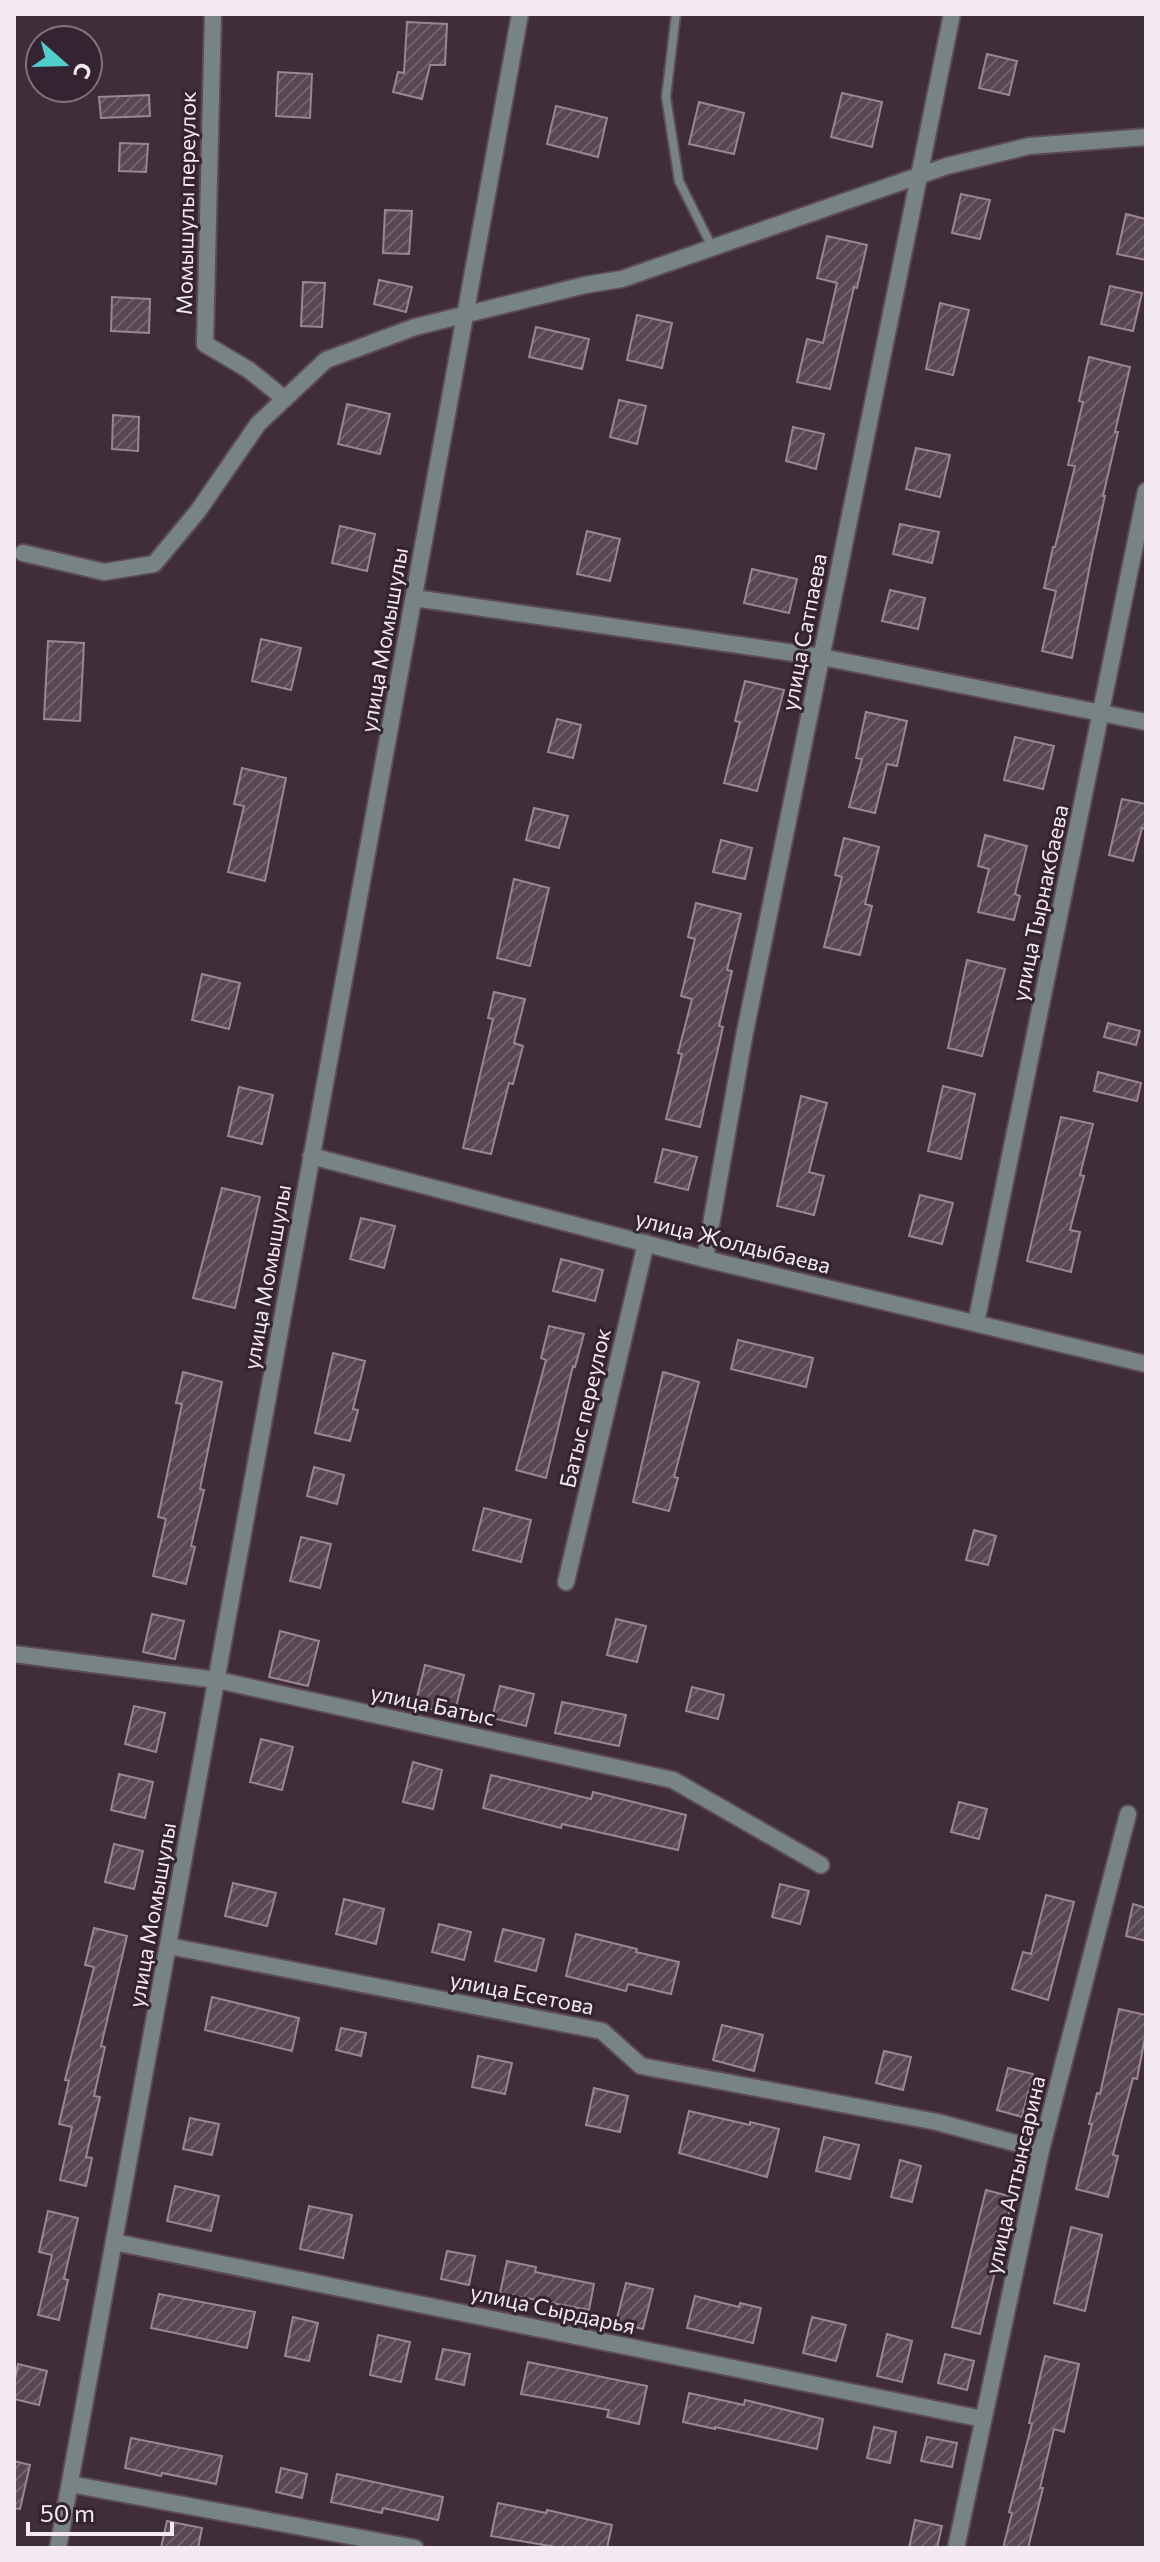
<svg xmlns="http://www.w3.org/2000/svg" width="1160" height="2562" viewBox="0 0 1160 2562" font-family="Commissioner,sans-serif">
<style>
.building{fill:url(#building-hatch);stroke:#9a8695;stroke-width:2}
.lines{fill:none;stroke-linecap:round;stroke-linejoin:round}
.service-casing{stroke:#5c4b57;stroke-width:12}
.minor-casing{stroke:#5c4b57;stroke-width:20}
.service{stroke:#788484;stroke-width:8}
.minor{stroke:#788484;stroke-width:16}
.labels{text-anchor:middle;stroke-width:6;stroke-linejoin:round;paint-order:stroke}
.street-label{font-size:22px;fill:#f4e9f1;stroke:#342330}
</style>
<defs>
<pattern id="building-hatch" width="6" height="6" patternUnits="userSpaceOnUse" patternTransform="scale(2)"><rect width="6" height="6" fill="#594654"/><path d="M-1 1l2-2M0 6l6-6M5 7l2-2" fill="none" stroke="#71616d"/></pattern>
</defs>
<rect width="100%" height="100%" fill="#3f2d3a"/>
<path class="building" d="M407,22L447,24L445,65H430L422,99L393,92L398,72L404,73Z
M987,54L1017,61L1009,95L979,88Z
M278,72L312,74L310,118L276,116Z
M842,93L882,102L872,147L831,137Z
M149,95L150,116L101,118L99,97Z
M699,102L744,113L734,154L689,144Z
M556,106L607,118L598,157L547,144Z
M120,143L148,144L146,172L119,171Z
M961,194L990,200L980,239L952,233Z
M385,210L412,211L409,254L383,253Z
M1126,214L1146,219V260L1117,254Z
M827,236L867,245L857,288L854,287L830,389L797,382L807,339L823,343L837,283L817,278Z
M379,280L412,287L406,312L374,304Z
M303,282L325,283L322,327L301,326Z
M1110,286L1142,293L1133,331L1101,324Z
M112,297L150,299L149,333L111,331Z
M940,303L969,310L953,375L926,369Z
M637,315L672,323L662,368L627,360Z
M536,327L589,339L582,369L529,357Z
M1089,357L1130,367L1115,432H1118L1103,496H1105L1092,555L1072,658L1042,651L1056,591L1044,588L1053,547H1055L1075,466L1068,465L1083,402L1079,401Z
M619,400L646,406L637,444L610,437Z
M347,404L390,414L380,454L338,444Z
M113,415L139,417L138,451L112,449Z
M793,427L824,434L816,469L786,461Z
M916,448L950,455L940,497L906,489Z
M900,524L939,532L932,563L893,554Z
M340,526L375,534L367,571L332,563Z
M587,531L620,539L610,581L577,574Z
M752,569L797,579L789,613L744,603Z
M890,590L925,598L918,629L882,621Z
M261,639L301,648L291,690L252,681Z
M48,641L84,643L80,721L44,719Z
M745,681L784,690L757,791L724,783L740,722L735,721Z
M866,712L907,721L897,766L887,764L875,813L849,807L862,759L856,758Z
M557,719L581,725L573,758L548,752Z
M1015,737L1054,746L1043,789L1004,780Z
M242,768L286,778L265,881L228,872L244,806L234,804Z
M1122,799L1146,804V829L1142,828L1133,861L1109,855Z
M534,808L568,816L559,848L526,840Z
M985,835L1027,846L1015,894L1020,896L1014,920L978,912L989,869L978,866Z
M844,838L879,847L865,904L872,906L860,955L824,947L842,877L835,875Z
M721,840L752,848L745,879L713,872Z
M514,879L549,888L530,966L497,958Z
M696,903L741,914L727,970L732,971L719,1026L723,1027L700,1127L666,1119L682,1054L678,1053L692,999L681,996L695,939L688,937Z
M967,960L1005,969L982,1056L948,1048Z
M202,974L240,983L229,1029L192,1020Z
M494,992L525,999L514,1043L523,1046L513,1084L509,1083L491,1154L463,1148L493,1019L488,1018Z
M1108,1023L1140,1031L1136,1045L1104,1037Z
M1098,1072L1141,1083L1137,1101L1094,1091Z
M943,1086L975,1094L961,1159L928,1151Z
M239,1087L273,1095L262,1144L228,1136Z
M801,1096L827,1103L809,1172L824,1176L814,1215L777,1206Z
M1061,1117L1093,1124L1080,1175L1084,1176L1070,1230L1080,1232L1071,1272L1027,1261Z
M663,1149L697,1157L688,1190L655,1182Z
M222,1188L260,1197L235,1308L193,1298Z
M920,1195L953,1203L942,1244L909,1236Z
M361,1218L395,1226L384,1268L350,1259Z
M561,1259L603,1270L595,1301L553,1291Z
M549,1326L584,1334L575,1367L573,1366L546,1478L516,1470L546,1360L541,1358Z
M738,1340L813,1358L806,1387L731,1369Z
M333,1353L365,1361L353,1409L358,1410L350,1441L315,1433Z
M183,1372L222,1382L200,1489L204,1490L191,1546L195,1547L186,1584L153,1576L166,1519L158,1517L182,1404L176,1403Z
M663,1372L699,1382L674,1477L678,1478L669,1511L633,1502Z
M314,1467L344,1475L337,1504L307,1496Z
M484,1508L531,1520L521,1562L473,1550Z
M974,1530L996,1536L988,1565L966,1560Z
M301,1537L331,1544L320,1588L290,1581Z
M152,1614L184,1621L175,1659L143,1652Z
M616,1619L646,1626L637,1662L607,1655Z
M280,1631L319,1641L308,1686L269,1677Z
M425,1665L464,1675L454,1715L415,1705Z
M500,1686L534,1694L526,1726L492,1718Z
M692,1687L724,1695L718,1719L686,1711Z
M562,1702L626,1715L619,1746L555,1733Z
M134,1706L165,1713L156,1752L125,1744Z
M261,1739L293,1747L282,1790L250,1782Z
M413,1762L442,1770L433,1809L403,1802Z
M119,1774L153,1782L145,1818L111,1810Z
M491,1775L591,1799L593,1792L686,1815L678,1850L562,1824L561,1828L483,1808Z
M959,1802L987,1809L979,1839L951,1832Z
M114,1844L143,1851L134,1889L105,1882Z
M233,1883L276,1893L267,1926L225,1916Z
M780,1884L809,1891L800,1924L772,1917Z
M1046,1895L1074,1902L1048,2000L1012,1989L1023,1952L1031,1954Z
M344,1899L384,1909L376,1944L336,1934Z
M1133,1904L1146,1908V1941L1126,1936Z
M439,1924L471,1932L464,1960L432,1952Z
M94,1928L127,1936L101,2046L105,2047L94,2096L100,2097L86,2157L92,2158L86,2186L60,2180L72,2127L59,2124L69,2081L65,2080L94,1967L85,1965Z
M503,1929L544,1939L536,1971L495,1961Z
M576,1934L637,1949L636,1952L679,1962L671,1994L628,1984L626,1991L566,1976Z
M212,1997L299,2018L292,2051L205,2030Z
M1119,2009L1146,2015V2032L1137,2079L1133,2078L1113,2155L1118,2156L1108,2197L1076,2189L1092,2124H1089L1097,2093L1100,2094Z
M722,2025L763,2035L754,2071L713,2060Z
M341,2028L366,2033L361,2056L336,2050Z
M884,2051L911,2057L903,2090L876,2083Z
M478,2056L512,2063L505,2094L472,2087Z
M1008,2068L1033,2074L1022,2117L997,2110Z
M594,2088L628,2096L620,2132L586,2125Z
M689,2111L750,2125V2122L779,2129L767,2177L679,2153Z
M190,2118L219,2124L212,2155L183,2149Z
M824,2137L859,2145L850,2179L816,2171Z
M900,2160L921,2166L912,2202L891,2197Z
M175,2186L219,2196L211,2231L167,2221Z
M986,2190L1013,2197L980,2334L952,2327Z
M309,2206L352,2215L343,2258L300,2249Z
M48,2211L78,2218L64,2279L68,2280L59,2320L38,2315L52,2255L39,2252Z
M1071,2227L1102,2235L1085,2311L1054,2303Z
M447,2251L475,2256L469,2285L441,2279Z
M507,2261L536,2267L535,2272L594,2284L589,2310L500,2293Z
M626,2283L653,2289L643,2329L616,2322Z
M159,2294L255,2312L247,2348L151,2328Z
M695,2296L739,2307L740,2303L761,2308L753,2343L687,2328Z
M293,2317L318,2323L309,2361L285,2356Z
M812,2317L846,2325L836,2361L803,2353Z
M887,2334L912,2341L902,2382L877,2376Z
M378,2335L410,2342L401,2382L370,2375Z
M443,2349L470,2354L464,2385L436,2379Z
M945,2354L974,2361L967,2390L938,2383Z
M1045,2356L1079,2364L1064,2432L1054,2429L1040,2488H1043L1028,2548H1003L1012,2513L1009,2512L1032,2424L1029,2423Z
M528,2362L647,2386L639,2424L607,2417L609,2410L521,2394Z
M18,2364L47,2371L39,2405L14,2399V2384Z
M689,2393L744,2405L745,2400L823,2419L817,2449L715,2427V2429L683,2422Z
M874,2427L896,2432L890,2463L867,2458Z
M927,2437L957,2443L952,2467L921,2461Z
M131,2438L222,2456L216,2484L162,2473L161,2476L125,2468Z
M14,2461L30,2465L20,2509L14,2508Z
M281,2468L307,2474L302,2498L276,2492Z
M337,2474L443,2497L438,2520L383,2508L382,2513L331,2502Z
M498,2503L546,2513L547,2510L612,2525L607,2548H562L491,2536Z
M915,2520L942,2526L937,2548H909Z
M167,2521L202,2528L198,2548H161Z"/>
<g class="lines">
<g class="service-casing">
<path id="service" d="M676,14L666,97L679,181L712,247"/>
</g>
<g class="minor-casing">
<path id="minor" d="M213,14L205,344L249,370L285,399
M23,553L104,572L154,564L198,511L258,424L326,360L415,327L585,285L622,279L947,166L1029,146L1146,137
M414,598L822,657L1146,722
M311,1156L705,1259L1146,1364
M705,1259L744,1037L952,14
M976,1323L1146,491
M566,1582L646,1243
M14,1654L217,1680L673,1780L821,1865
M169,1946L602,2031L641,2066L937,2122L1041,2150
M114,2242L983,2419
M70,2484L415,2548
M58,2548L520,14
M956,2548L1041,2150L1128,1814"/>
</g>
<use href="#service" class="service"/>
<use href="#minor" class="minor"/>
</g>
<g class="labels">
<g class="street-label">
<text transform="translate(186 203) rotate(-89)" y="8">Момышулы переулок</text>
<text transform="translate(804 632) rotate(-79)" y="8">улица Сатпаева</text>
<text transform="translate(384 640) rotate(-80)" y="8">улица Момышулы</text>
<text transform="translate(1040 903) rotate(-78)" y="8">улица Тырнакбаева</text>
<text transform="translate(733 1242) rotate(14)" y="8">улица Жолдыбаева</text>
<text transform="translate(267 1277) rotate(-80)" y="8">улица Момышулы</text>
<text transform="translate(585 1408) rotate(-77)" y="8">Батыс переулок</text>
<text transform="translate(433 1705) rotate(12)" y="8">улица Батыс</text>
<text transform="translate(152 1915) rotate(-80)" y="8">улица Момышулы</text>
<text transform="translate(522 1993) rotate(11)" y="8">улица Есетова</text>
<text transform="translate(1015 2175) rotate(-77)" y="8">улица Алтынсарина</text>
<text transform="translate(553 2309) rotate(12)" y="8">улица Сырдарья</text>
</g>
</g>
<rect width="1160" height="2562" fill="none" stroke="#f4e9f1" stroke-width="32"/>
<g transform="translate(64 64) rotate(110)"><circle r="38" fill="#342330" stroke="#81727d" stroke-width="2"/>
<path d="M0-6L14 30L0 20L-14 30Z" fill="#52cdce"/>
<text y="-12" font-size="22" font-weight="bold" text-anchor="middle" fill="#f4e9f1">С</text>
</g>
<path d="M28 2522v12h144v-12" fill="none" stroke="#f4e9f1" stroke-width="4"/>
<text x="40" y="2522" font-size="24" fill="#f4e9f1" stroke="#342330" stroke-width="6" paint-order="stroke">50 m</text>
</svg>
